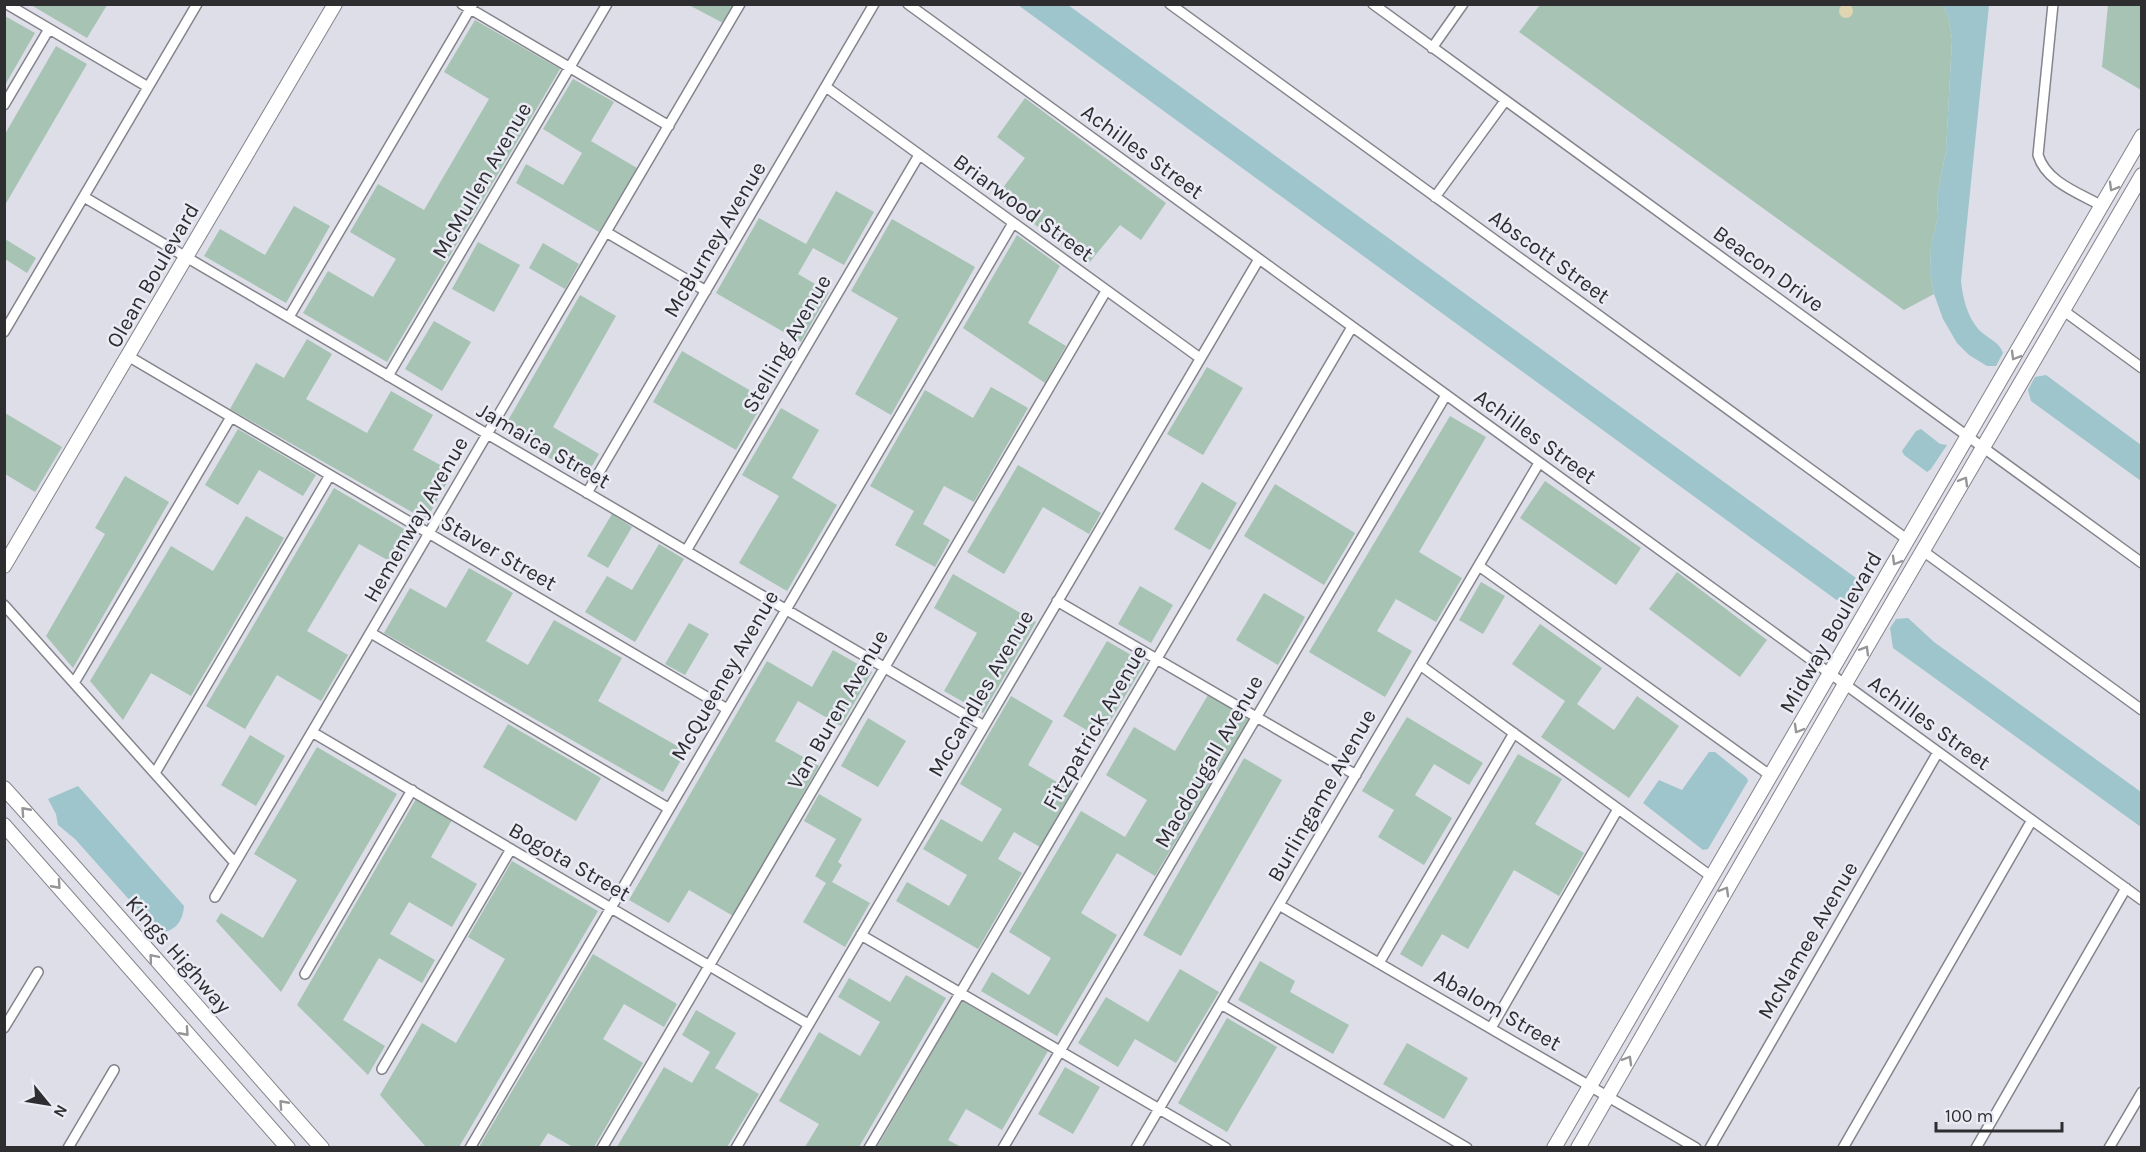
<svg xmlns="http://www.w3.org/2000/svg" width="2146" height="1152" viewBox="0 0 2146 1152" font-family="Karla,sans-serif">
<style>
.green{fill:#a6c3b3}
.sand{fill:#dfd5b0}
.water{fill:#9ec5cb}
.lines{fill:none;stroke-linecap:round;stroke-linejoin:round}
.street-casing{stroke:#84848c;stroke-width:12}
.secondary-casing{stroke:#84848c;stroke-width:16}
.street{stroke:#fff;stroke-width:9}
.secondary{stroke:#fff;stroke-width:14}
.oneway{stroke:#969698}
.labels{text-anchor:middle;stroke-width:5;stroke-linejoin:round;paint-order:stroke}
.street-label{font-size:22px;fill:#2e2e31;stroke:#eaebf4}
</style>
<rect width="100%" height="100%" fill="#dddee7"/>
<path class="green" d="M31,5H107L87,38Z
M689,5H733L723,23Z
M1540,5H1943L1948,16L1952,39L1946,151L1937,196L1938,217L1931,245L1930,273L1934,294L1904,310L1519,32Z
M2108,5H2141V90L2102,67Z
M5,16L35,33L5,85Z
M475,20L560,69L387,362L303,313L328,271L373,297L396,259L350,232L378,184L424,210L489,99L444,72Z
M56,46L87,64L5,205V134Z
M573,79L614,102L591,141L637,168L599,232L516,183L526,164L563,185L582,153L543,129Z
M1025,98L1166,203L1141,240L1120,225L1089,263L996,197L1025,158L997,137Z
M836,191L874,212L844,265L813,248L798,274L829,292L801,342L716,293L759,218L806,244Z
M294,206L330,226L286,303L204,256L220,229L265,255Z
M892,219L975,267L891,415L855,394L898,318L851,291Z
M1017,235L1060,266L1028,323L1066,346L1045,383L963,328Z
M5,239L36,258L27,273L5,259Z
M478,242L520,265L494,312L452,289Z
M543,243L579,264L565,289L529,268Z
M580,295L616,316L553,427L599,454L585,478L502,431Z
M434,321L471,342L442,391L405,369Z
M307,339L332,354L306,399L367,433L391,391L433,415L413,450L453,472L426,520L230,409L256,363L284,378Z
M682,351L765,399L736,450L653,402Z
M1207,367L1243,388L1203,455L1167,434Z
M991,387L1028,408L974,502L944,486L923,524L950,540L935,567L895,545L914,511L870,486L925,390L973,418Z
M781,408L819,430L792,478L837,505L787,591L739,563L779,496L742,475Z
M5,413L62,447L35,492L5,474Z
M1450,416L1486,437L1419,552L1462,578L1436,622L1396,599L1377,631L1412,651L1385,697L1309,652Z
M238,429L316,475L303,496L259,470L238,505L205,485Z
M1018,465L1101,513L1089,534L1043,507L1004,574L967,552Z
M125,476L169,502L73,668L46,636L105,534L95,528Z
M1545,481L1641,548L1616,585L1520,518Z
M1202,482L1237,503L1210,550L1174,529Z
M1275,484L1355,533L1324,585L1244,536Z
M334,488L416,536L398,566L359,544L307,631L348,655L321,701L277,675L245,729L206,706Z
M612,514L632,527L608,568L587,556Z
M246,516L284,538L191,696L151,673L123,720L90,681L171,546L213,571Z
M659,544L684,559L635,642L585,612L607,576L632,590Z
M469,568L513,593L486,641L528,665L554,620L622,658L598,701L686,751L663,792L384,633L410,588L446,608Z
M1677,572L1767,640L1740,677L1649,609Z
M953,574L1036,622L983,713L944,691L977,633L934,608Z
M1481,582L1505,596L1483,634L1459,620Z
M1140,586L1173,605L1151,643L1118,624Z
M1264,593L1305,617L1278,665L1236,640Z
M689,623L709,634L685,675L665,664Z
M1540,624L1602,668L1577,704L1614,730L1637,696L1679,726L1629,798L1541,737L1565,701L1512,664Z
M1107,641L1145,663L1100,738L1063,716Z
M833,650L872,672L841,726L798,701L775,741L819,766L733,916L689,890L669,923L629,900L767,661L812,687Z
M1208,695L1249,719L1155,876L1117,853L1081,913L1117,935L1057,1036L981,991L992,972L1029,995L1051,958L1009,932L1081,811L1125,837L1147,800L1106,775L1134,727L1175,751Z
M1011,696L1053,721L1028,765L1072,791L1040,847L1014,832L998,859L1022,873L978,949L896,901L907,882L949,906L967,875L923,849L941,819L982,842L1002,809L960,784Z
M1407,717L1483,763L1469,785L1434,764L1415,795L1452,818L1424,865L1378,837L1394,810L1362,791Z
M868,718L906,741L878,787L841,766Z
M508,724L601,778L576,821L483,767Z
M250,735L285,756L256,806L221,785Z
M317,747L397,794L281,992L216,921L221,913L263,938L297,880L254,854Z
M1518,754L1562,779L1535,824L1584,853L1559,896L1514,870L1468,949L1442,934L1422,967L1400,954Z
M1244,758L1282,780L1181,956L1143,935Z
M819,794L862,819L838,862L842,865L832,882L870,903L845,947L803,922L826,883L815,876L836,839L804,821Z
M416,799L452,820L431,857L477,884L452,927L409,902L390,934L435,960L422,983L379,958L343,1020L385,1046L368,1075L297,1005Z
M512,861L598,911L459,1147H426L380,1095L422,1023L456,1043L505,959L468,937Z
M593,954L677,1004L664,1027L624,1004L603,1039L643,1063L594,1147H573L548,1133L539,1147H479Z
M1260,961L1295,981L1290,992L1349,1025L1333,1054L1238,1000Z
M1180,969L1219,992L1176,1063L1135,1039L1118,1067L1078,1043L1106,997L1148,1022Z
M906,975L946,998L859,1147H805L819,1124L779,1101L819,1032L860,1056L880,1022L838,997L849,978L890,1002Z
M962,1001L1048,1051L1002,1130L966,1109L948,1140L961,1147H877Z
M696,1010L736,1033L715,1068L759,1094L727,1147H617L664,1067L692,1083L710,1052L682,1035Z
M1227,1018L1277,1047L1227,1132L1178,1103Z
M1407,1043L1468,1078L1444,1119L1383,1084Z
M1065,1067L1100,1087L1073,1134L1038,1114Z"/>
<path class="sand" d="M1839 11a7 7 0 1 1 14 0a7 7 0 1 1-14 0Z"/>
<path class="water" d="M1018,5H1068L1856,578L1861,596L1856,603L1842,604Z
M1943,5H1989L1961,281C1963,299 1967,316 1979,330C1987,338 2000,342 2003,353L1996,366H1987L1969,355L1957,343L1943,319L1934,294L1930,273L1931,245L1938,217L1937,196L1946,151L1952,39L1948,16Z
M2046,375L2141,445V481L2031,401L2028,390L2035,377Z
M1921,429L1940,444L1947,445L1931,469L1927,472L1904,455L1902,451L1916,431Z
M1908,618L1934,642L2141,792V827L1893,648L1890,628L1896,619Z
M1709,752H1715L1747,778L1748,781L1708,849L1703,850L1643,803L1659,780L1682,790Z
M78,786L184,906C183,922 174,933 158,932L75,839L58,825L56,814L48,799Z"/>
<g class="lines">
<g class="street-casing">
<path id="street" d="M7,4L148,87
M462,4L669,126
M908,4L2142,900
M1170,4L1908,540
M1373,4L2142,563
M2053,4L2038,155C2046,182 2079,193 2102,206
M1432,48L1463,4
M826,87L1200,358
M4,105L49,29
M84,197L984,726
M1435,197L1505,101
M606,232L706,291
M2064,311L2142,368
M289,317L473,4
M4,332L197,4
M128,356L727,709
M388,376L607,4
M587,493L874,4
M686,551L919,155
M1923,551L2142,710
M1479,566L1771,776
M1057,601L1356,775
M4,605L235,863
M371,633L668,808
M1420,665L1712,877
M74,683L231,417
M312,732L808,1024
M155,773L330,475
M215,897L740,4
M1279,905L1696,1148
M861,935L1226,1148
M1379,963L1514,733
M305,974L412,790
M1221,1004L1467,1148
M4,1028L38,972
M1491,1028L1618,809
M382,1069L511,849
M68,1148L114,1070
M470,1148L1013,223
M602,1148L1106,291
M736,1148L1259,259
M869,1148L1352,327
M1003,1148L1446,395
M1136,1148L1539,463
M1710,1148L1938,752
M1843,1148L2032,820
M1976,1148L2126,888
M2109,1148L2142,1092"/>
</g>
<g class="secondary-casing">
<path id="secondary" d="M4,566L335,4
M4,788C112,907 215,1028 322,1148
M4,825L288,1148
M1554,1148L2142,136
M1578,1148L1845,684L2142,175"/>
</g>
<use href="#street" class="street"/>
<use href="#secondary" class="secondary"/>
</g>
<defs><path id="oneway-chevron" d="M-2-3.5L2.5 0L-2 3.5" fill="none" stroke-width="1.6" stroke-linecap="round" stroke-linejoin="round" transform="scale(1.5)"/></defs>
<g class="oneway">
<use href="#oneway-chevron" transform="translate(2113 187) rotate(120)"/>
<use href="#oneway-chevron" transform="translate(2015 356) rotate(120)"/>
<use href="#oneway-chevron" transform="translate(1964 481) rotate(-60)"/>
<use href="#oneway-chevron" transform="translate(1896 561) rotate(120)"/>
<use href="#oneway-chevron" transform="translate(1865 650) rotate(-59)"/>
<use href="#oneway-chevron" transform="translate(1798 729) rotate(120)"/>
<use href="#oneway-chevron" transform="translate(25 811) rotate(-132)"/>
<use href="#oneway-chevron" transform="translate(57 885) rotate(48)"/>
<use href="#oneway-chevron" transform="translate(1725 891) rotate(-60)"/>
<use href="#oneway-chevron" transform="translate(153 958) rotate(-130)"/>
<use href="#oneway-chevron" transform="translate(185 1032) rotate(48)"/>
<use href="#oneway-chevron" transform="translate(1628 1060) rotate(-60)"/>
<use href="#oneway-chevron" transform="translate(283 1104) rotate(-132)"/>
</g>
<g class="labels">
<g class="street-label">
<text transform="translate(1143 151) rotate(36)" y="8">Achilles Street</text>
<text transform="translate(481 180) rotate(-60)" y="8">McMullen Avenue</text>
<text transform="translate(1024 207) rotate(36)" y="8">Briarwood Street</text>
<text transform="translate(714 239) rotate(-59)" y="8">McBurney Avenue</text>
<text transform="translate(1550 256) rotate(36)" y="8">Abscott Street</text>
<text transform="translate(1769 268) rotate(36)" y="8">Beacon Drive</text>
<text transform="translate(152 275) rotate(-60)" y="8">Olean Boulevard</text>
<text transform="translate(786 343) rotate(-60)" y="8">Stelling Avenue</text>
<text transform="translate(1536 436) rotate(36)" y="8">Achilles Street</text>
<text transform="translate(544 445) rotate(30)" y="8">Jamaica Street</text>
<text transform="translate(415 519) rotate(-60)" y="8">Hemenway Avenue</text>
<text transform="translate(499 552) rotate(30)" y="8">Staver Street</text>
<text transform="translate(1830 632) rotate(-60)" y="8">Midway Boulevard</text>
<text transform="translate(724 675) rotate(-60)" y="8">McQueeney Avenue</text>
<text transform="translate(980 693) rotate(-60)" y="8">McCandles Avenue</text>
<text transform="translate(837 709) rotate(-60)" y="8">Van Buren Avenue</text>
<text transform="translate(1930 722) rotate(36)" y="8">Achilles Street</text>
<text transform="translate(1094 727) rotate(-60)" y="8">Fitzpatrick Avenue</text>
<text transform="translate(1208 761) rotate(-60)" y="8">Macdougall Avenue</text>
<text transform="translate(1321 795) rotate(-60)" y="8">Burlingame Avenue</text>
<text transform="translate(570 861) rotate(30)" y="8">Bogota Street</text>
<text transform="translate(1807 940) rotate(-60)" y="8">McNamee Avenue</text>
<text transform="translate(179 954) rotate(49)" y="8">Kings Highway</text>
<text transform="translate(1498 1009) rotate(30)" y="8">Abalom Street</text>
</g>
</g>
<rect width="2146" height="1152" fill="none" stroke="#2e2e31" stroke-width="12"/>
<g transform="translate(48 1104) rotate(120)" stroke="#eaebf4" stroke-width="4.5" paint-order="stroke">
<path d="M0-4.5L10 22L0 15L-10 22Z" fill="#2e2e31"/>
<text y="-9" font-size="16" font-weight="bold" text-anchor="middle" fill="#2e2e31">N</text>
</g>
<path d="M1936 1122v9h126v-9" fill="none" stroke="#2e2e31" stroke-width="3"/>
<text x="1945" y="1122" font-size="18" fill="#2e2e31" stroke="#eaebf4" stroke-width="4.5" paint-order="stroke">100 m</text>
</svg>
